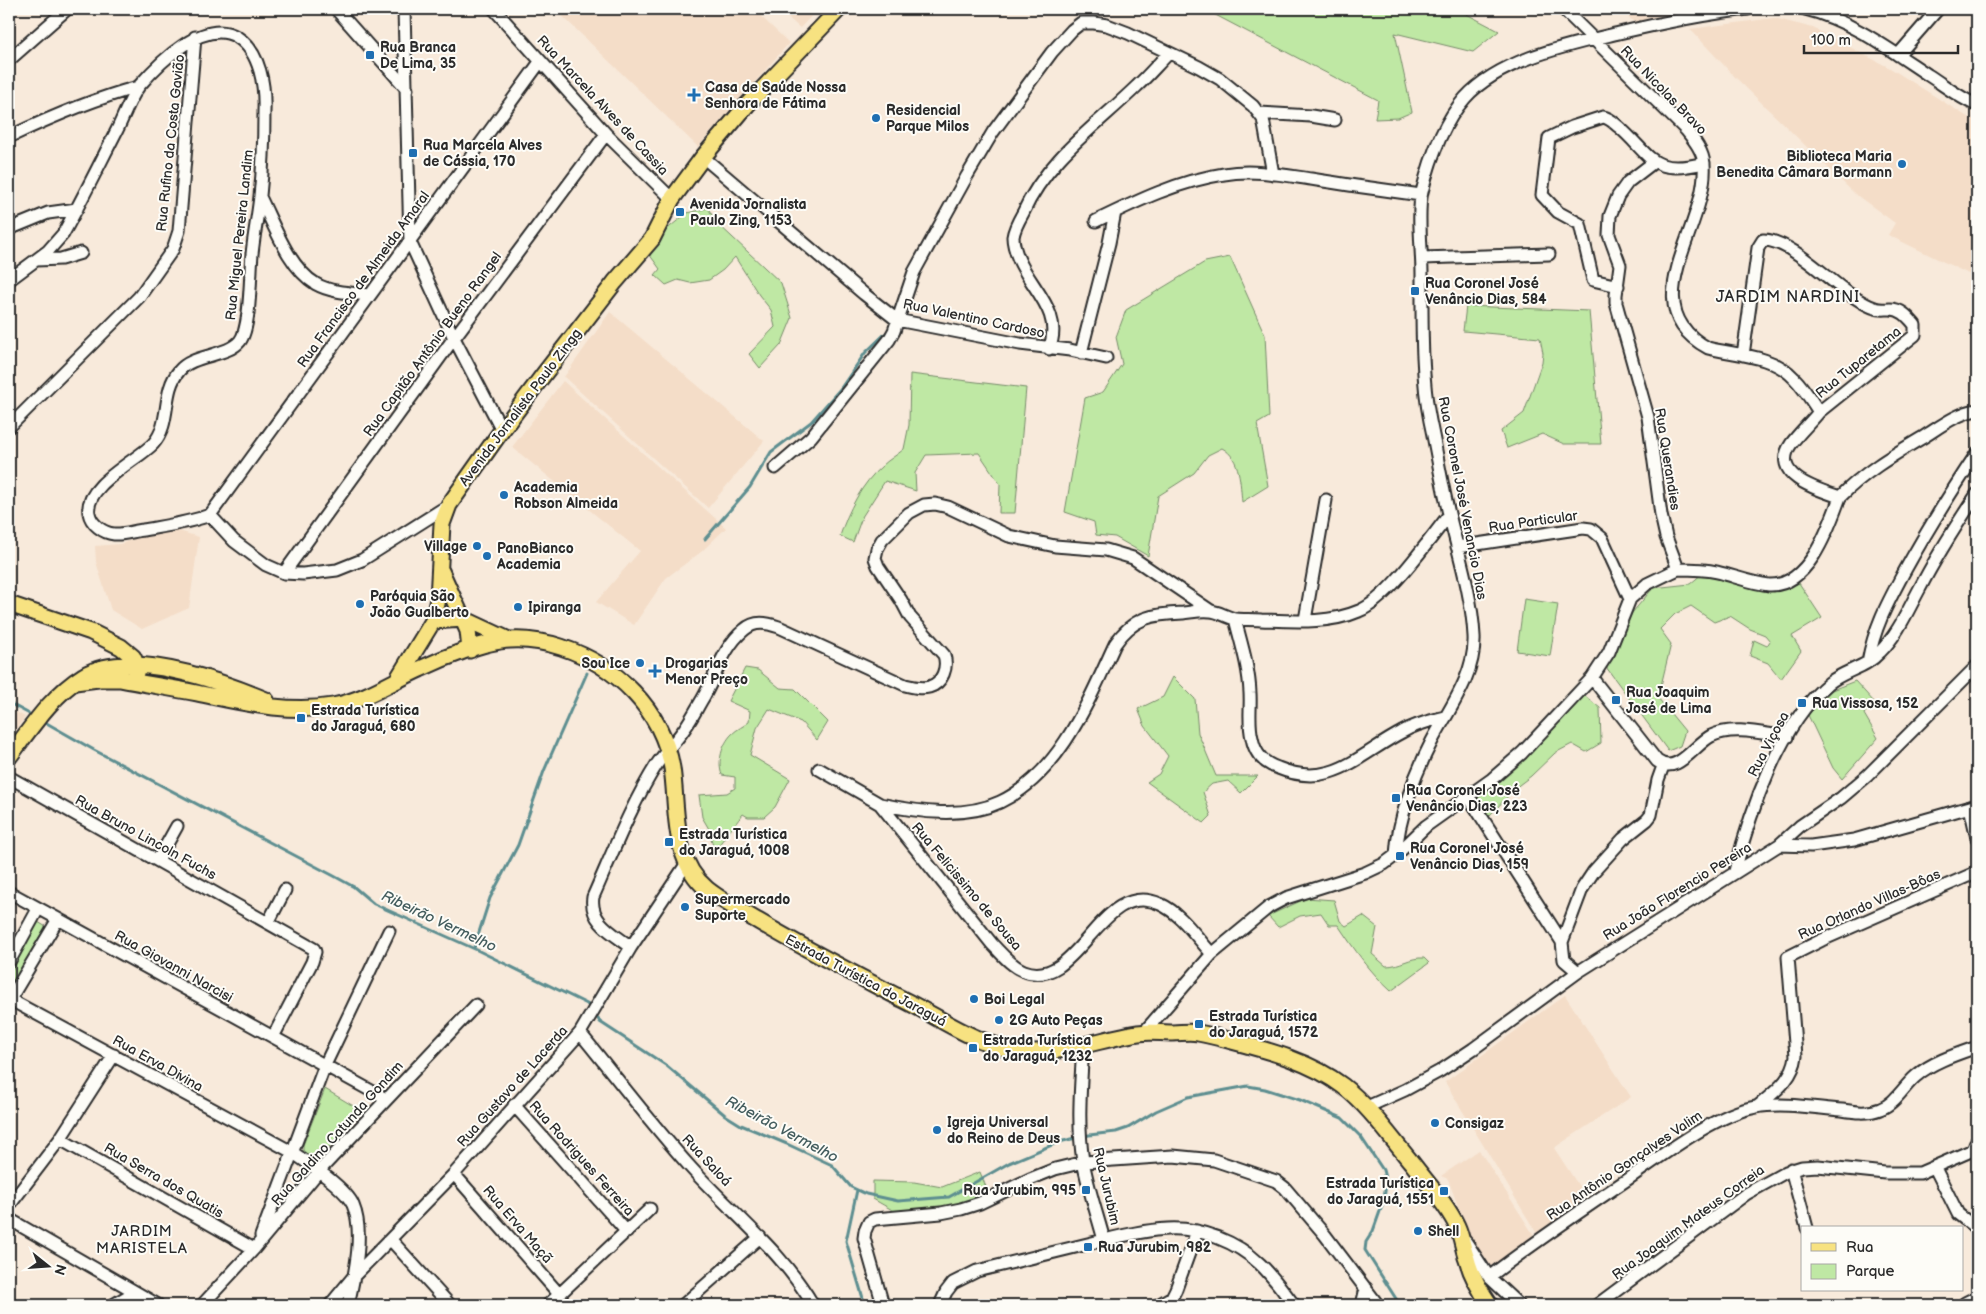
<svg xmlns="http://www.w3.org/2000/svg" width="1986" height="1314" viewBox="0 0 1986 1314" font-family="'Balsamiq Sans',sans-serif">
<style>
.built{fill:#f4ddc8}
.green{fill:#bfe8a4;stroke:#758a68}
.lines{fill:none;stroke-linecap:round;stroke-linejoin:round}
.stream{stroke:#5d8e90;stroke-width:3}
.minor-casing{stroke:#2b2b2b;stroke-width:15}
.major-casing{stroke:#2b2b2b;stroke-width:19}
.minor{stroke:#fdfcf7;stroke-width:11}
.major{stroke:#f7e281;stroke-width:15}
.poi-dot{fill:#1f6fb2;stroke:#fdfcf7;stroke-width:2}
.labels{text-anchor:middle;stroke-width:4;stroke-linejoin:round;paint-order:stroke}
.poi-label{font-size:14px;font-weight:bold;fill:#2b2b2b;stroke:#fdfcf7;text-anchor:start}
.street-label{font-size:14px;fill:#2b2b2b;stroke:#fdfcf7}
.water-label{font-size:15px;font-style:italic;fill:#445d5e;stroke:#fdfcf7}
.neighbourhood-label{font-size:15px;letter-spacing:1px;fill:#2b2b2b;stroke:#fdfcf7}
.quarter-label{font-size:16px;letter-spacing:1px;fill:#2b2b2b;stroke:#fdfcf7}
</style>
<rect width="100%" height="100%" fill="#f8eadb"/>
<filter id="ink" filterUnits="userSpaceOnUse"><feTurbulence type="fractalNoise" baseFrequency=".02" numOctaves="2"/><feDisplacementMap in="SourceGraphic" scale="10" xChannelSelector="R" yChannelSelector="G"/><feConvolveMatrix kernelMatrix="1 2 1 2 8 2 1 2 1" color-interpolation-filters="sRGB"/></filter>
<g filter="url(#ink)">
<path class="built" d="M555,9H753L789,43L698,147Z
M778,9H818L800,28Z
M1620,9H1661L1670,14L1634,22Z
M1774,18L1813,28L1890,68L1966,116L1977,121V278L1888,235L1895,223L1855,194L1734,76L1690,29Z
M610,312L764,441L708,508L564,377Z
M563,381L726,528L701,552L666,578L634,625L596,602L640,551L512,447Z
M172,529L199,537L189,608L142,629L111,610L96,562L95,546L120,544L156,531Z
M9,708L25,717L9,739Z
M1565,995L1631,1097L1554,1148L1588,1200L1537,1234L1445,1082Z
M1479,1150L1535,1237L1491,1266L1470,1239L1448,1179L1441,1176Z"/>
<path class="green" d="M1204,9H1457L1499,31L1473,52L1395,33L1412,112L1398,118L1375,119L1378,100Z
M708,208L716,222L781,283L792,318L781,345L760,368L749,354L775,327L771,310L759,295L735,257L723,270L709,280L690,283L678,280L666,285L655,275L660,269L649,254L666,230L687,213Z
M1230,257L1265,335L1269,417L1257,424L1268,486L1242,502C1240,484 1241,458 1222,448L1208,455L1194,473L1158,496L1148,556L1115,537L1096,535L1094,522L1065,512L1085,398L1103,392L1122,364L1116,337L1126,310L1205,262Z
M1466,306L1589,311L1601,444H1564L1542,434L1507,448L1501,431L1524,413L1542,362L1543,353L1540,338L1463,331Z
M910,374L1026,388L1015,513H999L1000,484L979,453L926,455L915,473L916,491L885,481L862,517L853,542L840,536C848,511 862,483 882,466C888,460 897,455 904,449L909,425Z
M1702,574L1722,577L1774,592L1799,583L1822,618L1792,636L1801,651L1781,679L1768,663L1750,656L1754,640L1767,646L1770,641L1765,635L1750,629L1730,616L1714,622L1691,606L1675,614L1660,629L1671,644L1658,698L1685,731L1680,746L1668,751L1606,667L1632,613L1653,588L1690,584Z
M1524,599L1558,604L1550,656L1517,651Z
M745,668L758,670L780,688L795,689L828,722L817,740L801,722L769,709L757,728L750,755L790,779L775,807L764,817H748L743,814L714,851L709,829L702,817L699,795L727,793L735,788V777L722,775C717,762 722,744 732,734C737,729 744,726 749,722L750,711L728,701Z
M1173,677L1195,699L1198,733L1216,776H1258L1241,793L1228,781L1212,784L1203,792L1211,816L1204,823L1147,782L1159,774L1168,756L1145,726L1138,709L1163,697Z
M1855,681L1874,702L1864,714L1878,738L1842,779L1833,768L1808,715L1832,690Z
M1585,696L1600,708L1601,743L1586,752L1572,744L1555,753L1531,776L1519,785L1488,817L1475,800Z
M1307,898L1334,900L1340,921L1346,926L1363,916L1377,927L1372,954L1386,966C1400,966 1410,957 1424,958L1429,963L1391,991C1370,972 1354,949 1338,925H1329L1321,913L1300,916L1278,927L1268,916Z
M38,922L48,928L9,996V971Z
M325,1089L360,1110L319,1159L307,1158L303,1153V1145Z
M980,1172L988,1192L976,1202L951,1208L894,1211L873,1199V1181L914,1182L942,1187Z"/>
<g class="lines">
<path class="stream" d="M705,539L750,487L771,452L811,422L841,388L865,353L889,330
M9,703L35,717
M43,721L94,750L334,876L354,887L374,904L477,950L587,1004L591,1009
M474,948L490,898L518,845L544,771L587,673
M595,1014L600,1022L667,1066L725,1115L741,1125L787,1144L832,1165L851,1187L866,1194L898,1201L949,1197L1009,1163L1059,1142L1089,1135L1116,1132L1128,1128L1156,1111L1188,1097L1248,1086L1265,1089L1300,1100L1342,1118L1361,1137L1383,1170L1386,1182L1384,1200L1373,1231L1366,1242L1365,1250L1400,1305
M857,1190L846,1241L865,1305"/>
<g class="minor-casing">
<path id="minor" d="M336,9L407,89
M404,9L410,242L454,338L502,430
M494,9L606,134L672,199
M1563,9L1686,130C1694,140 1703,151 1704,164C1709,227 1630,306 1708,348C1736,355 1773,355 1794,378C1804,388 1811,400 1819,412C1810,423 1799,433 1791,444C1769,476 1819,490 1840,497C1864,472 1895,454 1925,436C1941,426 1958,413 1977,410
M1681,9L1691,17
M1805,9C1850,20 1889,49 1928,75C1944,85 1959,98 1977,105
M1898,55L1938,9
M9,60L67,9
M1259,113L1311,116L1335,120
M9,137C51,117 93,99 138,87
M703,157L864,294L897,320L1020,344L1070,350L1106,358
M1654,162L1628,182L1618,196L1610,216L1609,235L1620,265L1616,295V303L1648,417L1661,515L1666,537L1678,569C1691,569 1704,569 1717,572C1734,576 1751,583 1769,585C1809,587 1829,527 1840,497
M260,197C274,225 289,268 316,284C332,293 352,293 369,295
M1096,221C1137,201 1178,181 1224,174C1253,169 1283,175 1311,179C1348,185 1384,190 1421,195
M9,229L48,213L77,209
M1422,258L1549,254
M36,260L61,259L81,253
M9,280L48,251L63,234C82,200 99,165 117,130C124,116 130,98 139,86C159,63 204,17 237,37C261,52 265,87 264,112C264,140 263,168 260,196C258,215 254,234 252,254C250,273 251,327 240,341C227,357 192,354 179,371C161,392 172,423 153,444C136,461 84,486 89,513C91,524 103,533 114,534C123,535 134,531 143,530C165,526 188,523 210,515L234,541L266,565L284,573L303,574L337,570L362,560L449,505
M1618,286L1593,280L1580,224L1558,212L1542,195L1549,138L1572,127L1603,117C1610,118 1614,123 1619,127C1653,157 1651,176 1704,163
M1049,349C1064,313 1032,290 1019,260C1016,253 1013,244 1013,237C1014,229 1019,220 1023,213C1047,159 1096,126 1137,86C1148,76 1158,64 1169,53
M1081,353L1109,243L1115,212
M1743,355L1758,248L1763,240C1790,239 1831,283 1854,297C1860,301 1868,306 1875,308C1880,310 1885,309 1890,309C1902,309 1908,317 1915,325V335L1819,412
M9,427L139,297L173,249L179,231L195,37
M775,468L811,437L889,340L894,331L914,272L967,176L993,132L1052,52L1072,30L1081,23H1094L1107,25L1128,33L1199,67L1220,79L1253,106L1263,119L1273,174
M210,515L540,62
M1457,547L1583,528L1591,529L1602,538L1630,599
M284,573L454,338L606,134
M1235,619C1241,643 1249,667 1250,693C1251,708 1248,723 1252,738C1255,754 1263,763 1278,768C1331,790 1358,755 1402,732C1415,724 1430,721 1445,717
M1305,620L1326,500
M1868,662C1874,628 1887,604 1903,574C1926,532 1951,492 1977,453
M1592,678L1657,761C1677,776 1694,745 1711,736C1733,725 1764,734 1787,737
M819,769L880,804L992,944C1001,953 1011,966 1024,971C1078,992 1101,877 1160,904C1181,913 1197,938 1212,954
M9,777L314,949L315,952L312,962L273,1037
M1468,796L1562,942L1564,960L1578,972
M880,804C918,812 964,819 1000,802C1060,774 1089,700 1115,644C1133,617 1153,614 1183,613C1192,612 1201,610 1210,611C1218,611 1226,617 1235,619C1243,620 1253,619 1261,620C1293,621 1329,624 1359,611C1387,600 1429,540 1449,515
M1970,807L1977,838
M1779,845L1811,846L1854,840L1977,805
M1396,855C1398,818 1415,774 1432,741C1449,709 1476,674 1474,636C1472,597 1459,555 1450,518C1442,486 1437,453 1430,421C1421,377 1422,319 1422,274C1422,252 1417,212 1422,192C1430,159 1442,124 1465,98C1500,59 1569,45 1619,33C1661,23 1704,14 1748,9
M158,860L177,826
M1735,871C1750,812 1780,723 1829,683C1845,670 1866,668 1880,652C1898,634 1908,610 1920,588C1937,555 1957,524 1977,494
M9,892L386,1099
M268,923L285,890
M1562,942L1582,889L1594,871L1623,839L1647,820L1651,815L1658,780L1663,766
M631,947C614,934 589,922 593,897C613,852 631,805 657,764C666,751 677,740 685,728C692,718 697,708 703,698C716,676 723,647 744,630C755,620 767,623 779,627L905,685C913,687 921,689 929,687C943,683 948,667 944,655L910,617L901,600L878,566L875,558L877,549L882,540L909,513L924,505L935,504L948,507L1009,536L1055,546L1106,550L1133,558L1211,611
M9,962L38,909
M9,999L292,1152C308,1163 346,1188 353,1205C365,1233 354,1277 348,1305
M9,1001L58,919
M1145,1031L1212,954L1269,907L1286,898L1365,873L1384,864L1396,855L1426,826L1492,779L1522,753L1592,678L1609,652L1630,599L1647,584L1678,569
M580,1033C617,1078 652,1125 692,1169C733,1214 782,1251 813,1305
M514,1105L627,1232
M1367,1107L1405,1090L1440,1071L1473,1049L1578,972L1779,845L1800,826L1841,798L1867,776L1977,666
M1757,1107C1774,1092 1793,1080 1796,1056L1788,957L1822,940L1977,872
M60,1139L254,1249
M1935,1168L1958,1214L1977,1229
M1791,1169L1807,1228
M454,1174L559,1294
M9,1206L60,1139L114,1055
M9,1219L158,1305
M261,1236L325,1065L389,931
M391,1240L450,1305
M1104,1240C1125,1235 1146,1230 1168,1229C1200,1227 1237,1242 1260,1264C1273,1276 1283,1291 1294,1305
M1466,1242L1489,1277L1519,1305
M1489,1277C1533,1243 1579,1212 1625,1181C1660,1157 1715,1114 1756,1107C1783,1102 1815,1108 1842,1110C1855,1112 1868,1114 1880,1109C1895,1104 1904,1086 1916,1076C1932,1062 1957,1054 1977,1047
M1965,1303L1977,1297
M113,1305L135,1292
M202,1305L254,1249L319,1171L476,1005
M330,1305L354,1276L454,1174L580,1033L631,947L687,863
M548,1305L650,1209
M683,1305L760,1237
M883,1305L864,1238L865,1231L869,1222L875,1219L941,1213L961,1209L980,1203L1030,1179L1055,1169L1084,1162L1173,1156L1214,1160L1276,1181L1285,1188L1325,1235L1378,1305
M940,1305L946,1292L953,1283L977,1271L1104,1240C1097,1214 1088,1188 1083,1161C1077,1123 1081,1083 1083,1045
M1158,1305L1172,1297L1176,1289L1197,1231
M1362,1305L1366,1288
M1597,1305L1746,1194L1786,1172L1802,1167L1818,1166L1885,1173H1920L1973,1150L1977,1140"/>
</g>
<g class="major-casing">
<path id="major" d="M441,571L468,631L470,650
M9,604L91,632L121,647L133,657L137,666L136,673
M433,621L464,619L509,640
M397,680L433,621L438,599L442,524L449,505L502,430L544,374L615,282L652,239L672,199L703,157L747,105L839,9
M75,682L98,679H120C146,684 171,688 197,693C242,702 287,714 333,706C365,700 391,682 420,669C443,658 485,641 510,640C526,639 545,642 561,647C616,665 662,709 672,768C678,809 671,859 707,889C722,901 741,911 758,921C805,949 854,974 902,999C941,1018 976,1045 1020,1051C1060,1056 1099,1039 1138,1033C1150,1031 1161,1033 1173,1033C1181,1033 1190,1031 1198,1033C1210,1035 1221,1038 1232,1041C1270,1051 1311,1062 1343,1086C1370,1107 1390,1137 1412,1163C1427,1183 1446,1203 1457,1226C1462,1237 1463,1249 1467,1259C1471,1275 1481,1292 1490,1305
M9,757C31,728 51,696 83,676C129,648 220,681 266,700"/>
</g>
<use href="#minor" class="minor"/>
<use href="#major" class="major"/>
</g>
</g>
<g class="poi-dot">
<rect x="365" y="50" width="10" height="10" rx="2.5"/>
<path d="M691.5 87.5h5v5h5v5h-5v5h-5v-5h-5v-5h5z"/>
<circle cx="876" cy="118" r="5"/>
<rect x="408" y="148" width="10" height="10" rx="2.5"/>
<circle cx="1902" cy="164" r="5"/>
<rect x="675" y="207" width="10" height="10" rx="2.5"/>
<rect x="1410" y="286" width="10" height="10" rx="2.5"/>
<circle cx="504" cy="495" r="5"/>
<circle cx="477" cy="546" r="5"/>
<circle cx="487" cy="556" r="5"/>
<circle cx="360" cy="604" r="5"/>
<circle cx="518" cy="607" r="5"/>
<circle cx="640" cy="663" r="5"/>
<path d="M652.5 663.5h5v5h5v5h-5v5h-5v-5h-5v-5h5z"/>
<rect x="1611" y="695" width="10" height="10" rx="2.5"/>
<rect x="1797" y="698" width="10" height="10" rx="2.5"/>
<rect x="296" y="713" width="10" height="10" rx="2.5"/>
<rect x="1391" y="793" width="10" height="10" rx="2.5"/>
<rect x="664" y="837" width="10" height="10" rx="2.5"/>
<rect x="1395" y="851" width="10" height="10" rx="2.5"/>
<circle cx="685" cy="907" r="5"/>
<circle cx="974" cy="999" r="5"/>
<circle cx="999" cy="1020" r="5"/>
<rect x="1194" y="1019" width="10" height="10" rx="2.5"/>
<rect x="968" y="1043" width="10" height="10" rx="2.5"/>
<circle cx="1435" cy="1123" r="5"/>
<circle cx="937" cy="1130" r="5"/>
<rect x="1081" y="1185" width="10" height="10" rx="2.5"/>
<rect x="1439" y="1186" width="10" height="10" rx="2.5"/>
<circle cx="1418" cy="1231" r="5"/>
<rect x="1083" y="1242" width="10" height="10" rx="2.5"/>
</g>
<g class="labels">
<g class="poi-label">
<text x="380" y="52">Rua Branca<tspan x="380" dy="16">De Lima, 35</tspan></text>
<text x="705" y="92">Casa de Saúde Nossa<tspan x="705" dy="16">Senhora de Fátima</tspan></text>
<text x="886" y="115">Residencial<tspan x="886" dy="16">Parque Milos</tspan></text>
<text x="423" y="150">Rua Marcela Alves<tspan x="423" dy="16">de Cássia, 170</tspan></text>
<text x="1892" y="161" text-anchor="end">Biblioteca Maria<tspan x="1892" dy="16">Benedita Câmara Bormann</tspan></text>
<text x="690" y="209">Avenida Jornalista<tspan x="690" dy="16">Paulo Zing, 1153</tspan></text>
<text x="1425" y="288">Rua Coronel José<tspan x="1425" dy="16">Venâncio Dias, 584</tspan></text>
<text x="514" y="492">Academia<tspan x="514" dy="16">Robson Almeida</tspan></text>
<text x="467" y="551" text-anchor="end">Village</text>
<text x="497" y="553">PanoBianco<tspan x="497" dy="16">Academia</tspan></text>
<text x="370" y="601">Paróquia São<tspan x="370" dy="16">João Gualberto</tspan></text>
<text x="528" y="612">Ipiranga</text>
<text x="630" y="668" text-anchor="end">Sou Ice</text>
<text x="665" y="668">Drogarias<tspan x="665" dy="16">Menor Preço</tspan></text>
<text x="1626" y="697">Rua Joaquim<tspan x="1626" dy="16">José de Lima</tspan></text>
<text x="1812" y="708">Rua Vissosa, 152</text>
<text x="311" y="715">Estrada Turística<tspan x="311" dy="16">do Jaraguá, 680</tspan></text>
<text x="1406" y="795">Rua Coronel José<tspan x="1406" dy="16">Venâncio Dias, 223</tspan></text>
<text x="679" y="839">Estrada Turística<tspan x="679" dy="16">do Jaraguá, 1008</tspan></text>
<text x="1410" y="853">Rua Coronel José<tspan x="1410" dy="16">Venâncio Dias, 159</tspan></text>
<text x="695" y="904">Supermercado<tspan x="695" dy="16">Suporte</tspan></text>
<text x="984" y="1004">Boi Legal</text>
<text x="1209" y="1021">Estrada Turística<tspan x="1209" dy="16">do Jaraguá, 1572</tspan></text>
<text x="1009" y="1025">2G Auto Peças</text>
<text x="983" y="1045">Estrada Turística<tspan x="983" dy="16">do Jaraguá, 1232</tspan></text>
<text x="947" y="1127">Igreja Universal<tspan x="947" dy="16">do Reino de Deus</tspan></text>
<text x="1445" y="1128">Consigaz</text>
<text x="1434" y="1188" text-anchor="end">Estrada Turística<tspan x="1434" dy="16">do Jaraguá, 1551</tspan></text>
<text x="1076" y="1195" text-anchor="end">Rua Jurubim, 995</text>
<text x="1428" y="1236">Shell</text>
<text x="1098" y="1252">Rua Jurubim, 982</text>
</g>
<g class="street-label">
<text transform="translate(1664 90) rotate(46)" y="5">Rua Nicolas Bravo</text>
<text transform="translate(603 105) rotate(47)" y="5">Rua Marcela Alves de Cassia</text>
<text transform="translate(170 143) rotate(-84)" y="5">Rua Rufino da Costa Gavião</text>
<text transform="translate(239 235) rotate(-84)" y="5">Rua Miguel Pereira Landim</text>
<text transform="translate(363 279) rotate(-54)" y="5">Rua Francisco de Almeida Amaral</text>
<text transform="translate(974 318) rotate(12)" y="5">Rua Valentino Cardoso</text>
<text transform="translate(432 344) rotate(-54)" y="5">Rua Capitão Antônio Bueno Rangel</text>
<text transform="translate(1858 362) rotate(-39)" y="5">Rua Tuparetama</text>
<text transform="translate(520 407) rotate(-53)" y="5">Avenida Jornalista Paulo Zingg</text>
<text transform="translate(1668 459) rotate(81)" y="5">Rua Querandies</text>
<text transform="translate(1463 498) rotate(79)" y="5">Rua Coronel José Venancio Dias</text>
<text transform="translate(1533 521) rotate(-8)" y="5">Rua Particular</text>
<text transform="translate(1768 744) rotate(-62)" y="5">Rua Viçosa</text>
<text transform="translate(146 837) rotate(29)" y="5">Rua Bruno Lincoln Fuchs</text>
<text transform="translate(967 886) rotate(50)" y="5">Rua Felicissimo de Sousa</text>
<text transform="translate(1677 891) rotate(-32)" y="5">Rua João Florencio Pereira</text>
<text transform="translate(1869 904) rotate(-24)" y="5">Rua Orlando Villas-Bôas</text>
<text transform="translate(174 966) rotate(29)" y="5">Rua Giovanni Narcisi</text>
<text transform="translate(866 980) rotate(28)" y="5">Estrada Turística do Jaraguá</text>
<text transform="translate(158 1063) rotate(29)" y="5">Rua Erva Divina</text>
<text transform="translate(512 1086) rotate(-48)" y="5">Rua Gustavo de Lacerda</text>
<text transform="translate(337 1133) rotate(-48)" y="5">Rua Galdino Catunda Gondim</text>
<text transform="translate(582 1158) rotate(48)" y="5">Rua Rodrigues Ferreira</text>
<text transform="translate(707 1160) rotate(47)" y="5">Rua Saloá</text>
<text transform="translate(1624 1165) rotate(-34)" y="5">Rua Antônio Gonçalves Valim</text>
<text transform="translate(164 1180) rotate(30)" y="5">Rua Serra dos Quatis</text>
<text transform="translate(1107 1186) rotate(77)" y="5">Rua Jurubim</text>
<text transform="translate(1688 1222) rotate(-36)" y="5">Rua Joaquim Mateus Correia</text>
<text transform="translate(518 1224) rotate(49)" y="5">Rua Erva Maçã</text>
</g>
<g class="water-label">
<text transform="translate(439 921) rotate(25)" y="5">Ribeirão Vermelho</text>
<text transform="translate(782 1129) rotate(28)" y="5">Ribeirão Vermelho</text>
</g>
<g class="neighbourhood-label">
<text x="142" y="1236">JARDIM<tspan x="142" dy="17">MARISTELA</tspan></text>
</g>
<g class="quarter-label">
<text x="1788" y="302">JARDIM NARDINI</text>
</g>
</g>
<rect width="1986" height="1314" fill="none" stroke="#fdfcf7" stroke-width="30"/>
<rect x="15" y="15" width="1956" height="1284" fill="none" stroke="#2b2b2b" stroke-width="2" filter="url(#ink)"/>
<rect x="1801" y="1226" width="162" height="65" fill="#fdfcf7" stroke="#a9a8a5"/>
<rect x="1811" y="1243" width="25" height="8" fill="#f7e281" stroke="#a9a8a5"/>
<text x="1846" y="1252" font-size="15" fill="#2b2b2b">Rua</text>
<rect x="1811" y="1264" width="25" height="15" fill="#bfe8a4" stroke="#a9a8a5"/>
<text x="1846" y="1276" font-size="15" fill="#2b2b2b">Parque</text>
<g transform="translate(48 1266) rotate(107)" stroke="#fdfcf7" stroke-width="4" paint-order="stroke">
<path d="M0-4L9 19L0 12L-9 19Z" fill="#2b2b2b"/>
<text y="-8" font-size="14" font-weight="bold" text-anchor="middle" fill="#2b2b2b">N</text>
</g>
<path d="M1804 45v8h154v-8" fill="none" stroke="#2b2b2b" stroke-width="2.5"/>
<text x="1811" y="45" font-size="15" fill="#2b2b2b" stroke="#fdfcf7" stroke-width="4" paint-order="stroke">100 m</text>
</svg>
